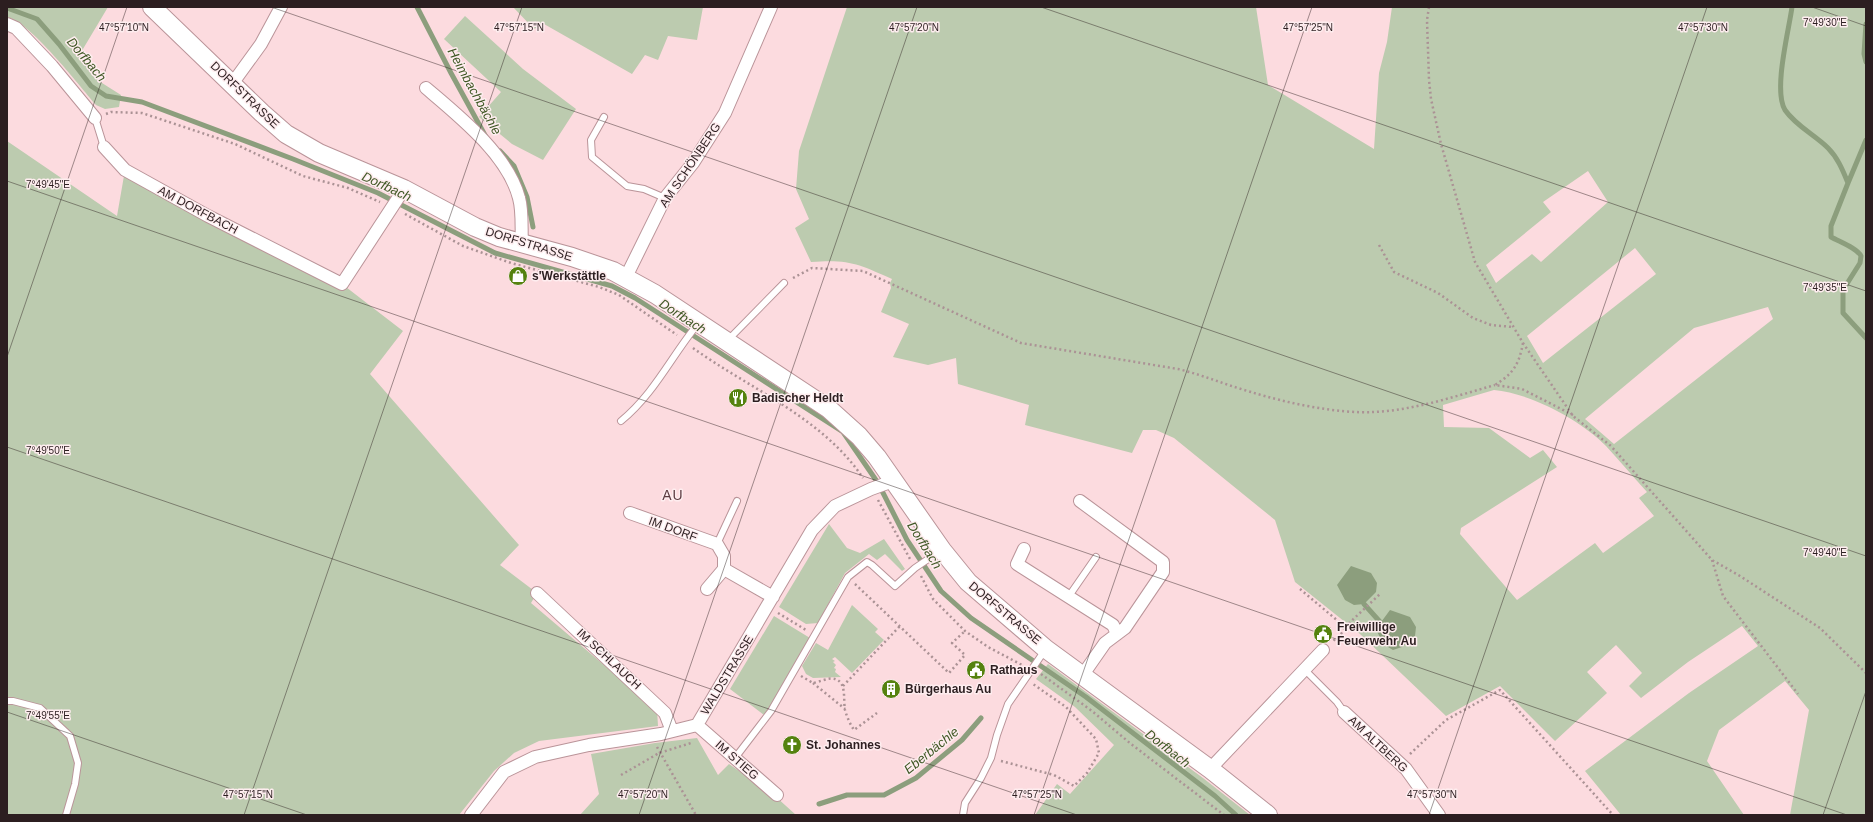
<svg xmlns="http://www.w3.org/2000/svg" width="1873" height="822" viewBox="0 0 1873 822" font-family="Helvetica,sans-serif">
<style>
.green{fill:#bccbaf;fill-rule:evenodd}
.water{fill:#8c9e7d}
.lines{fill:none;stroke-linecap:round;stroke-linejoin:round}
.stream{stroke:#8c9e7d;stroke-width:5}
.lane-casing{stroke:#ba9499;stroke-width:8}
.street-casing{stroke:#ba9499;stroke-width:14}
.secondary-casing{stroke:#ba9499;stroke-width:20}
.path{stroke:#ab9295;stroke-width:2.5;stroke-dasharray:2 3;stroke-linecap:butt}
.lane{stroke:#fff;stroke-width:6}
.street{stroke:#fff;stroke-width:12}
.secondary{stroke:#fff;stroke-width:18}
.ticks{fill:none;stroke:#2c1e20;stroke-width:1;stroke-opacity:0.45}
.labels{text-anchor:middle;stroke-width:3;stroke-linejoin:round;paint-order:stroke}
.street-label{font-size:12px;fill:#2c1e20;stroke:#feedef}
.poi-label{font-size:12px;font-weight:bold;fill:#2c1e20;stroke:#feedef;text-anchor:start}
.water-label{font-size:13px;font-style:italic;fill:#3f5724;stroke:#feedef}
.quarter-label{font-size:14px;letter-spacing:1px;fill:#5c3c41;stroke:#feedef}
.ticks-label{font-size:10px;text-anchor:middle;fill:#2c1e20;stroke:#feedef;stroke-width:3;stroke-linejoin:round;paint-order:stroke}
</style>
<rect width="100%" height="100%" fill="#fcdbdf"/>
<path class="green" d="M7,7H108L80,54L91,74L102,83L121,95L119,107L105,109L96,105C79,85 30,22 7,17Z
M513,7H703L697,40L668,36L658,60L645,55L632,74L544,24L534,29Z
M847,7H1256L1268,85L1374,149L1379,73L1387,42L1392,7H1866V815H1790L1809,710L1785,681L1719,730L1707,761L1744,815H1621L1585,771L1689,693L1758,646L1742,626L1688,662L1641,698L1629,686L1642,673L1616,645L1587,672L1607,693L1555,741L1500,686L1446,716L1360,634L1295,582L1275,520L1174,438L1156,430H1143L1132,453L1025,425L1029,405L958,384L956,358L928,365L893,357L909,324L881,312L891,288L890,283L892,279C859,264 849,259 811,262L795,228L809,219L796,189L799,151ZM1588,171L1608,202L1541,262L1532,254L1496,283L1486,265L1551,212L1543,202ZM1635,248L1656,274L1543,363L1527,336ZM1768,307L1773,319L1614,444L1585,419L1694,328ZM1494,390C1530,393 1581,420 1606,446C1620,461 1633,477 1647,492L1639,498L1654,516L1603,553L1595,543L1517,600L1460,534L1461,528L1557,467L1543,450L1530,458L1489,428L1444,427L1443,405Z
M465,16L523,69L576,109L543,160L512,144L479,117L501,92L444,39Z
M7,141L117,216L125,170L342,284L403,331L370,374L519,545L500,565L537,593L531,603L657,710L658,726L539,741L514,753L494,771L459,815H7Z
M829,524L847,548L860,553L884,539L905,569L902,571L885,554L877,560L869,554L845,573L818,623L806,624L779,607Z
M852,605L878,629L875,632L884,640L852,673L835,657L832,659L835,661L833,662L836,665L834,668L836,669L835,672L841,677L813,678L806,674L802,666L816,643L828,650Z
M774,616L810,638L773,703L764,715L730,689Z
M1048,664L1203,778L1250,815H1035L1057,784L1070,794L1114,745L1075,707L1036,679Z
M697,738L718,775L729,764L775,796L796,815H580L599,794L591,754L655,743Z"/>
<path class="water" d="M1351,566L1371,573L1377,583L1376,592L1364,604L1354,605L1345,600L1337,585Z
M1390,610L1410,617L1416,627L1415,636L1402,647L1393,650L1383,644L1376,629Z"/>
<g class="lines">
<path class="stream" d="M417,7L451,73L486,137
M1792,7C1789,30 1773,90 1785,110C1796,126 1815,135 1828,148C1838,158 1843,171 1848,183L1831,226V237C1840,242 1857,248 1861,256L1860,263L1843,290V313L1866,338
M7,8L37,19L59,44L91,86L106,96L142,102L293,159L378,193L495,253L612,286L635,298L843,432L878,483L907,540L941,591L971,618L1086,697L1215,796L1236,815
M1866,24L1864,54L1866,62
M500,151L514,166L527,197L533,227
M1848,183L1866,140
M1364,604L1381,623
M819,804L847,795H884L916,778L962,740L981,718"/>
<g class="lane-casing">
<path id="lane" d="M604,117L591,140L592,157L627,186L644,189L665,198
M95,118L104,147
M728,340L784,283
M621,421C654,394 671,357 697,325
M717,544L737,501
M1069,596L1096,557
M1304,669L1337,702L1344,712
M7,701H13L40,708L70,736L78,763L75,784L66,815
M735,758L771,711L848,577L867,562L872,565L895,586L915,568L940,551
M963,815L965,803L981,778L991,758L997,735L1008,704L1045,650"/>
</g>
<g class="street-casing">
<path id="street" d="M7,24L16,28L52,66L95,118
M232,84L261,44L281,7
M426,88C459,116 508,155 519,198C523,212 521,230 522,244
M104,147L125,170L208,216L342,284L404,189
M626,277L665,198L693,163L725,113L771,7
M1080,501L1163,562V572L1125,628L1105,643L1082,676
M630,513L717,544L724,556V569L773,597
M1024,549L1017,564L1113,625L1117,634
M707,589L724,569
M537,593L665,713L672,731
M1344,712L1406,769L1439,815
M697,725L777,795
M1210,769L1323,650
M471,815L504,772L535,757L589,745L661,734L697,725L812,530L835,506L871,489L893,481"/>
</g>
<g class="secondary-casing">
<path id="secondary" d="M152,7L262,113L286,134L319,153L404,189L475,227L499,237L572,257L613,271L655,294L829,409L859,436L877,457L942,550L968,582L1046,649L1210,769L1268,815"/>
</g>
<path class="path" d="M1429,7L1427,20L1429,80L1431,99L1441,144L1475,262L1523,343L1573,416L1611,446L1712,560L1740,576L1820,628L1866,673
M106,114L111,112L142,113L235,144L303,176L348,188L380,202
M405,214L463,246L511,263L599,287L619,295L677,335
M1379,245L1394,272L1438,293L1473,318L1491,325L1513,327
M793,278L812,268L863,271L1021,343L1178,369C1203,375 1226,385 1251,392C1286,403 1338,414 1374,412C1415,410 1456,396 1495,385
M1523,343C1519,364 1514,373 1495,385L1522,389L1573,415
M693,348C750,389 823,418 863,478
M878,500L910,559
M1712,560L1723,596L1798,694
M921,576L933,599L965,631L988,647L1022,665
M855,584L949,673L965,655L952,643L965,631
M1300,589L1345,627L1341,634L1333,641
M778,613L806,630
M1345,627L1380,594
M1041,674L1092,711L1131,744L1224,815
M801,676L813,683C819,682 829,677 835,679C847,682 843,700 845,710C847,717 850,724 854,730L877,713
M813,683L845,709
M843,686L900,626
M657,747L696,815
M1410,754L1446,720L1500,690L1613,815
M1001,761L1054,775L1074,786L1087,773L1099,753L1096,739L1066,707L1033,684
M621,775L659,753L691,743"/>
<use href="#lane" class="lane"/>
<use href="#street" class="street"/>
<use href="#secondary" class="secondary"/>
</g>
<path class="ticks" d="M271,7L1866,556M1041,7L1866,291M1812,7L1866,26M7,181L1847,815M7,357L127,7M7,447L1077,815M7,712L307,815M244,815L522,7M639,815L917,7M1034,815L1312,7M1429,815L1707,7M1823,815L1866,691"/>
<defs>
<g id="shop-disc" transform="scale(1)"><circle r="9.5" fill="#55820f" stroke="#feedef"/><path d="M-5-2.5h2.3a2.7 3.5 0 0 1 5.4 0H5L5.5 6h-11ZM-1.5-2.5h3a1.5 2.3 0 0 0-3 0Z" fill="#fff"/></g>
<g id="restaurant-disc" transform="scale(1)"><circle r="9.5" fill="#55820f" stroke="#feedef"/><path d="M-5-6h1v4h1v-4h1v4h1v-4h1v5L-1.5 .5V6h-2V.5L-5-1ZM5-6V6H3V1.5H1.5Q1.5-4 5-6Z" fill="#fff"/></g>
<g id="civic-disc" transform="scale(1)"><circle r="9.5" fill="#55820f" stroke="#feedef"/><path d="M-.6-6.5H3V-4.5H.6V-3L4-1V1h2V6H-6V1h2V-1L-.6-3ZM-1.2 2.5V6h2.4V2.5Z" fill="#fff"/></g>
<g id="building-disc" transform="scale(1)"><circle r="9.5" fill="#55820f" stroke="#feedef"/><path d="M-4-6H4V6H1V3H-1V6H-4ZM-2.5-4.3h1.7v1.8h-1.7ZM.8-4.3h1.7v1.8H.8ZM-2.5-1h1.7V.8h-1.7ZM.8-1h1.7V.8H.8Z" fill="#fff"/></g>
<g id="church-disc" transform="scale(1)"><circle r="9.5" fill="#55820f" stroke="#feedef"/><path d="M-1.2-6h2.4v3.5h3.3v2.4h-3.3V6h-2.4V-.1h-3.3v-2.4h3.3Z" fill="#fff"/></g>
</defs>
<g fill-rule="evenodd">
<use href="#shop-disc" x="518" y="276"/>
<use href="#restaurant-disc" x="738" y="398"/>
<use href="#civic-disc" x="1323" y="634"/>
<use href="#civic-disc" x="976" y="670"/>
<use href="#building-disc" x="891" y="689"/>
<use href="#church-disc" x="792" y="745"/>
</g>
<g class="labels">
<g class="street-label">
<text transform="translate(245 95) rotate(44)" y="4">DORFSTRASSE</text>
<text transform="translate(690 165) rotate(-56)" y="4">AM SCHÖNBERG</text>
<text transform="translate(198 210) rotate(28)" y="4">AM DORFBACH</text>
<text transform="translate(529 244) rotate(17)" y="4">DORFSTRASSE</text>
<text transform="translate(673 529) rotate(20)" y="4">IM DORF</text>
<text transform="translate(1005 613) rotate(40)" y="4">DORFSTRASSE</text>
<text transform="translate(609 659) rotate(43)" y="4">IM SCHLAUCH</text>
<text transform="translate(727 675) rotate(-59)" y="4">WALDSTRASSE</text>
<text transform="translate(1378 744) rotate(43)" y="4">AM ALTBERG</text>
<text transform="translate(737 760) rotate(41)" y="4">IM STIEG</text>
</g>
<g class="poi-label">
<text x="532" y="280">s'Werkstättle</text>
<text x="752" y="402">Badischer Heldt</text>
<text x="1337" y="631">Freiwillige<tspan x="1337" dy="14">Feuerwehr Au</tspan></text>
<text x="990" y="674">Rathaus</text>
<text x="905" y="693">Bürgerhaus Au</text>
<text x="806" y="749">St. Johannes</text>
</g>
<g class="water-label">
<text transform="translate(87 59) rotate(50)" y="5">Dorfbach</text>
<text transform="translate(475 91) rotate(61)" y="5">Heimbachbächle</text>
<text transform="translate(387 186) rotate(25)" y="5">Dorfbach</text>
<text transform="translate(683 316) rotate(33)" y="5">Dorfbach</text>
<text transform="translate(925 545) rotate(58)" y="5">Dorfbach</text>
<text transform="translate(1168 748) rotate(38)" y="5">Dorfbach</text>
<text transform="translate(931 750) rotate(-39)" y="5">Eberbächle</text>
</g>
<g class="quarter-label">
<text x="673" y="500">AU</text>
</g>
</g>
<g class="ticks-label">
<text x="1825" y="26">7°49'30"E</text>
<text x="124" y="31">47°57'10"N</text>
<text x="519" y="31">47°57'15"N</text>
<text x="914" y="31">47°57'20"N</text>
<text x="1308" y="31">47°57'25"N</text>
<text x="1703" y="31">47°57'30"N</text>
<text x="48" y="188">7°49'45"E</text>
<text x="1825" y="291">7°49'35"E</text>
<text x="48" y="454">7°49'50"E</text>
<text x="1825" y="556">7°49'40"E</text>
<text x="48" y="719">7°49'55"E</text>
<text x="248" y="798">47°57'15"N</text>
<text x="643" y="798">47°57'20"N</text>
<text x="1037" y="798">47°57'25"N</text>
<text x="1432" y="798">47°57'30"N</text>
</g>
<rect width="1873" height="822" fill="none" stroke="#2c1e20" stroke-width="16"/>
</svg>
